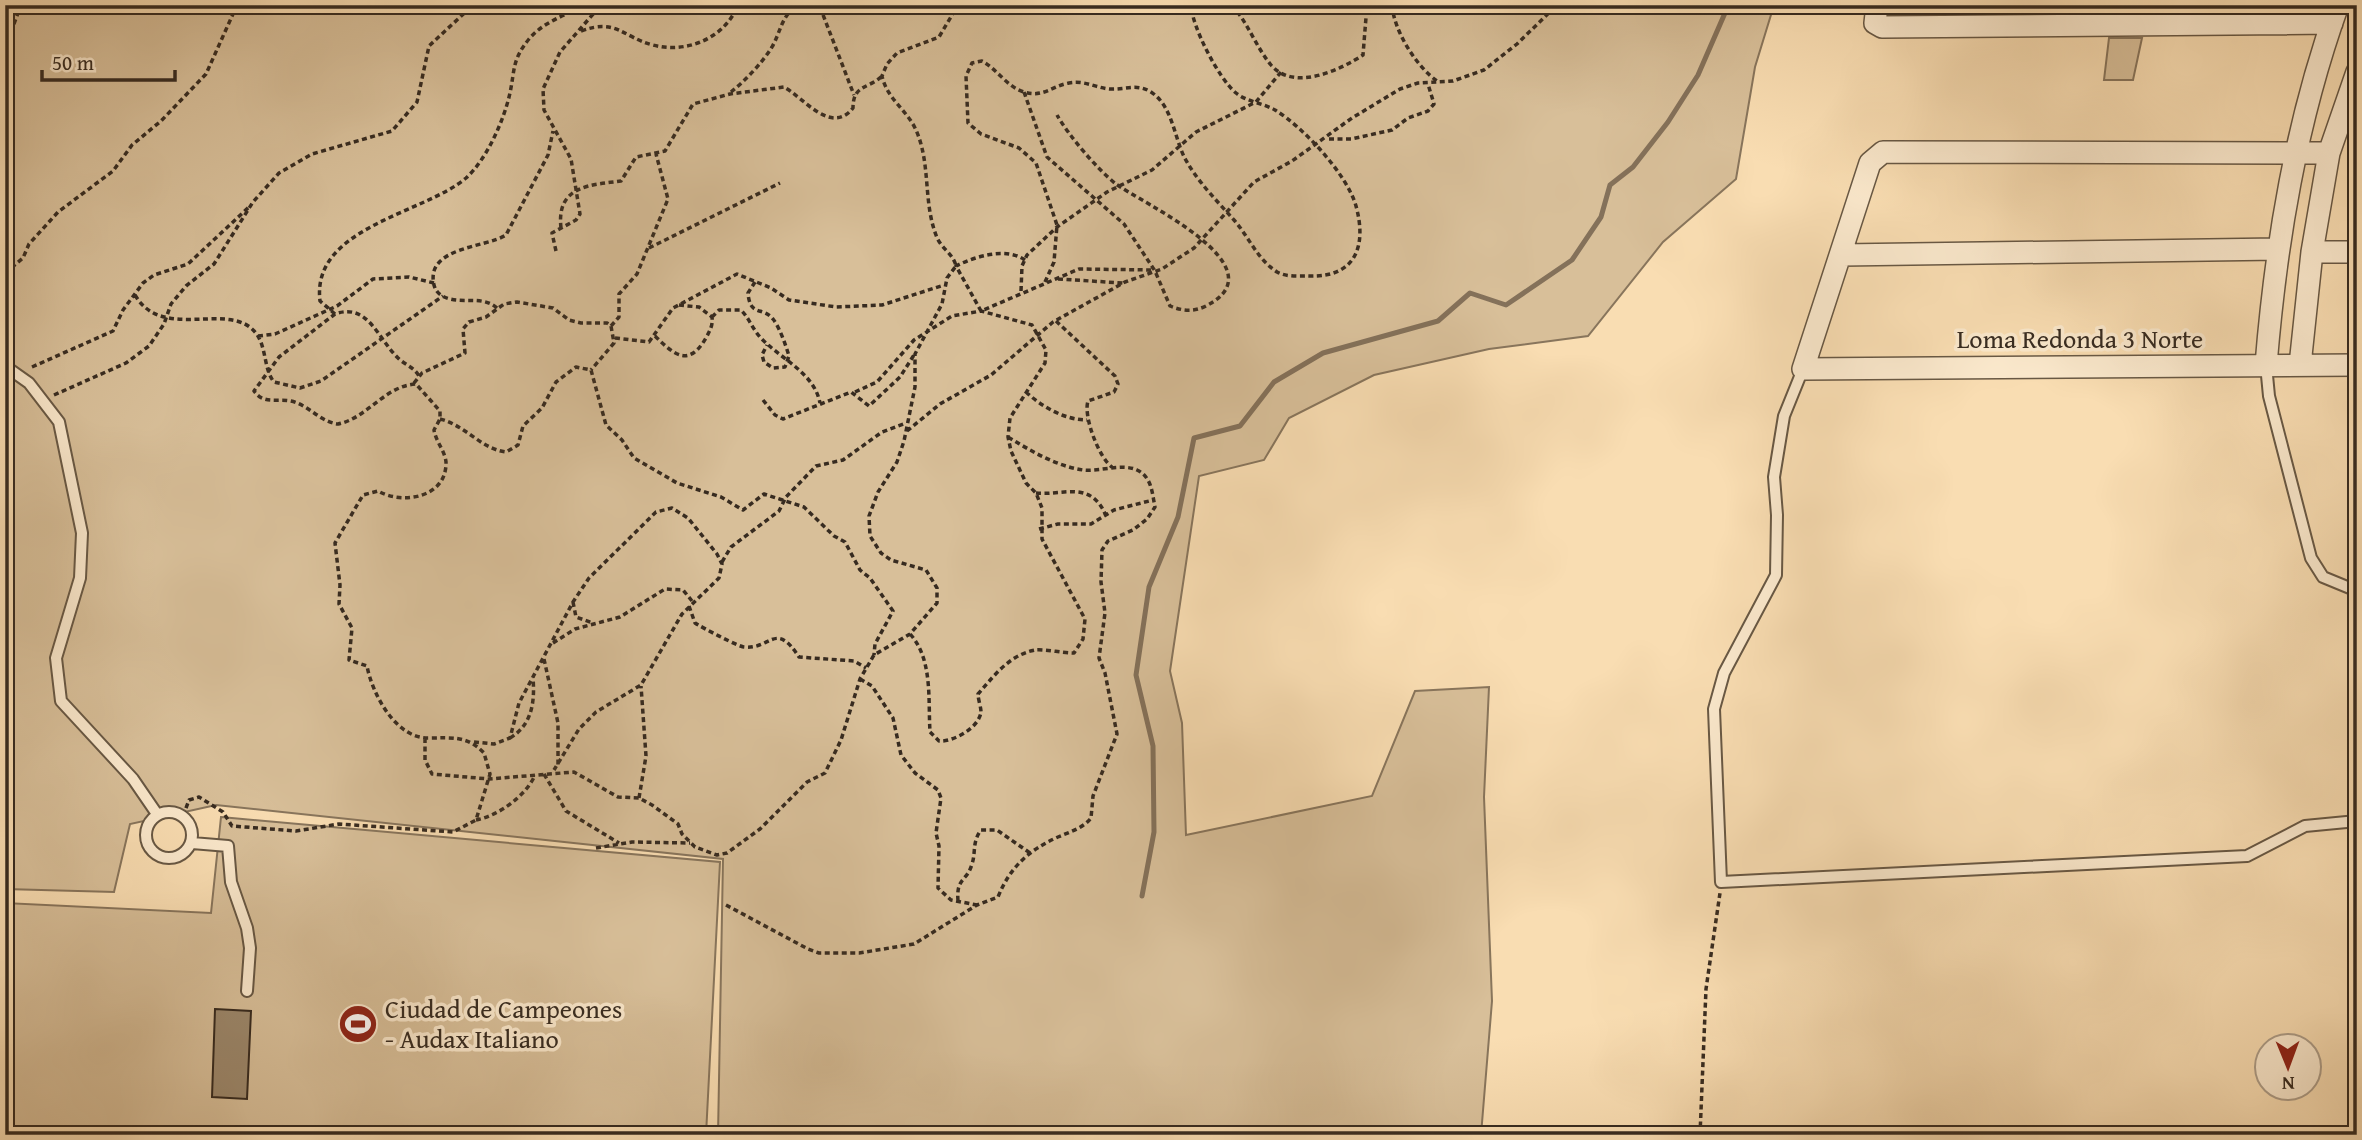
<svg xmlns="http://www.w3.org/2000/svg" width="2362" height="1140" viewBox="0 0 2362 1140" font-family="'Gentium Book Plus',serif">
<style>
.green{fill:#d8bf99;stroke:#88755c;stroke-width:2}
.lines{fill:none;stroke-linecap:round;stroke-linejoin:round}
.stream{stroke:#84715a;stroke-width:5}
.building{fill:#9c886c;stroke:#372b20;stroke-width:2}
.lane-casing{stroke:#685844;stroke-width:14}
.street-casing{stroke:#685844;stroke-width:24}
.path{stroke:#372b20;stroke-width:3.5;stroke-dasharray:5 3.5;stroke-linecap:butt}
.lane{stroke:#fbe9cd;stroke-width:10}
.street{stroke:#fbe9cd;stroke-width:21}
.labels{text-anchor:middle;stroke-width:7;stroke-linejoin:round;paint-order:stroke}
.street-label{font-size:26px;fill:#372b20;stroke:#fbe9cd}
.poi-label{font-size:26px;fill:#372b20;stroke:#fbe9cd;text-anchor:start}
</style>
<rect width="100%" height="100%" fill="#f9ddb2"/>
<filter id="stains"><feTurbulence type="fractalNoise" baseFrequency=".00286" numOctaves="4"/><feColorMatrix values="0 0 0 0 .2 0 0 0 0 .09 0 0 0 0 .02 0 0 0 .5 -.17"/></filter>
<radialGradient id="worn" r=".72"><stop offset=".6" stop-color="#630" stop-opacity="0"/><stop offset="1" stop-color="#630" stop-opacity=".3"/></radialGradient>
<path class="green" d="M5,5H1774L1755,67L1736,179L1663,242L1588,336L1489,349L1374,375L1289,418L1264,460L1199,476L1170,671L1182,723L1186,835L1372,796L1415,691L1489,687L1484,797L1492,1001L1481,1135H718L723,859L216,805L130,824L114,892L5,889Z
M2109,38H2142L2133,80H2104Z
M221,817L720,862L706,1135H5V903L211,913Z"/>
<g class="lines">
<path class="stream" d="M1142,896L1154,832L1153,746L1136,675L1149,587L1178,517L1194,438L1240,426L1274,382L1323,353L1438,321L1470,293L1506,305L1572,260L1601,217L1610,185L1633,167L1668,122L1698,75L1725,13L1717,5"/>
</g>
<path class="building" d="M215,1009L251,1011L247,1099L212,1097Z"/>
<g class="lines">
<g class="lane-casing">
<path id="lane" d="M2266,365L2269,396L2311,558L2323,577L2357,591
M5,366L29,383L59,422L82,533L80,578L56,658L61,701L133,779L157,814
M1803,369L1784,416L1774,477L1777,515L1776,575L1724,673L1714,709L1721,882L2247,856L2305,826L2357,821
M146 835a23 23 0 1 1 46 0a23 23 0 1 1-46 0Z
M192,843L228,846L231,882L247,928L250,948L247,991"/>
</g>
<g class="street-casing">
<path id="street" d="M1877,5L1875,23L1882,27L2332,23
M2329,153L1883,152L1870,163L1803,369L2357,365
M2312,252H2357
M1842,255L2278,249
M2266,365C2276,242 2296,122 2338,5
M2300,365L2312,252L2329,153L2357,72"/>
</g>
<path class="path" d="M817,5L828,10L837,5
M876,5L885,12L900,5
M1232,5C1248,23 1256,47 1271,65C1294,92 1340,70 1363,55L1367,5
M1293,5C1304,15 1315,13 1326,5
M1392,5C1394,31 1416,66 1437,81
M820,7L854,95
M581,31C617,18 622,37 653,45C687,54 725,38 738,5
M5,48L21,5
M731,92C746,80 762,63 772,47C781,31 781,17 797,5
M1024,92L1047,157L1124,224L1155,271L1170,306C1182,311 1194,312 1206,306C1283,267 1140,202 1116,184C1097,169 1069,136 1057,115
M1329,139H1351L1392,130L1408,118L1428,111L1434,104L1428,84
M561,228C556,185 591,185 621,181L636,157L665,151L693,104L730,94L784,87C803,97 831,136 853,108C853,84 869,89 882,76
M649,248L780,183
M556,251L552,233L576,220L580,214L571,159L544,110L543,89L560,52L601,5
M1025,260C1006,247 976,256 956,266L981,311L1079,269L1154,270
M5,273L23,258L29,244L58,212L113,171L132,145L161,121L206,74L237,5
M1058,279L1123,283
M755,282L748,293C750,317 762,306 773,319C780,328 786,346 789,356L785,367L773,368L764,362L762,355L767,345
M1045,282L1054,262L1057,225L1036,163L1019,148L981,134L968,123L966,76L972,63L982,61C997,69 1007,87 1024,92C1043,98 1052,86 1069,83C1085,80 1096,88 1110,89C1125,90 1137,83 1151,92C1174,107 1174,141 1187,162C1199,183 1218,202 1234,220C1249,237 1257,259 1277,272C1286,277 1298,276 1308,276C1356,278 1367,246 1356,206C1347,174 1303,127 1275,110C1263,103 1247,102 1236,93C1219,79 1192,27 1191,5
M1021,291L1022,266L1027,255L1057,227L1107,192L1152,170L1196,132L1256,102L1281,72
M135,295C161,340 222,304 251,328C268,342 262,367 274,382L300,388L321,381L443,296
M497,308C483,296 466,303 450,299C442,297 436,293 434,285C425,247 485,248 506,235L548,155L553,131
M335,314L320,301C311,227 424,214 466,178C487,159 504,120 510,93C515,69 512,60 529,39C543,22 565,16 583,5
M712,317L719,310H741C749,318 752,328 760,337C780,359 814,372 820,403
M1056,321L1115,376L1118,384L1114,392L1088,401C1083,416 1099,458 1112,467
M611,326L619,317V294L637,274L668,199L656,154
M258,336L275,334L337,306L373,279L409,277L434,283
M655,336C675,356 689,367 706,338C710,330 713,326 712,317L699,307L678,305
M615,338L649,342L673,308L737,274L771,288L789,300L836,307L882,305L944,285
M32,367L113,331L123,310L143,283L154,275L188,264L249,207
M414,383L422,373L465,353L463,329L469,322L486,317L504,304L517,302L553,308L569,320L581,323H607L611,326L614,343L591,370
M855,392L877,382L914,340L952,316L981,311L1032,325L1046,350L1045,363L1010,418L1008,437L1011,451L1026,483L1036,493L1042,508V539L1085,619L1083,639L1074,653C1063,653 1045,649 1035,650C1009,655 994,676 978,694C978,699 981,707 981,712C979,728 953,742 939,741L930,732C928,700 933,659 910,634
M1026,392C1042,407 1065,420 1087,420
M54,395L126,363L149,346L164,324L171,304L186,286L214,264L253,202L279,173L312,154L392,131L417,102L429,46L473,5
M763,400L775,415L783,419L851,392L869,406L900,377L914,355
M440,419C465,425 481,449 506,452L518,445L523,426L542,408L556,382L576,367L591,370L606,425L622,440L634,458L677,483L721,497L743,510L764,494L804,507L834,536L845,542L860,570L870,578L893,611L875,644L874,655
M907,431L940,404L991,375L1053,322L1125,282L1162,269L1194,248L1254,182L1292,161L1352,118L1400,89L1418,83L1453,81L1484,70L1517,44L1557,5
M1036,493C1062,496 1091,479 1106,516
M1039,529L1058,524H1091L1114,510L1153,500
M722,562L731,547L779,511L786,497L816,466L843,460L882,432L906,423
M573,602L576,617L593,623
M689,606L695,623C701,627 739,647 744,647C771,650 775,620 799,657L854,661L866,668
M553,643L575,629L620,617L665,589L683,590L692,601
M544,659L558,723V767
M860,679L872,686L893,718L901,755L915,773L938,790L941,798L936,833L939,846L938,888L951,900L977,905
M425,738V760L432,774L489,779L574,772L618,797L639,798L652,805L678,824L682,834L695,847L717,855L727,853L760,829L807,782L825,773L841,740L860,679L874,655L910,634L937,603V588L926,570L891,560L881,553L870,536L869,516L878,492L897,462L904,441L915,387V354L942,304L947,278L956,266C953,253 940,248 936,235C923,201 931,164 916,130C907,110 887,99 882,76L887,64L897,53L939,37L958,5
M510,738C532,725 535,702 533,678
M474,742L494,744L510,738L519,703L573,602L589,578L656,512L672,508L688,518L717,554L722,564L719,578L682,614L641,685L596,712L579,729L554,770
M544,774L566,811L619,843
M639,798L646,756L641,686
M183,816L189,800L199,797L223,812L232,826L296,831L339,824L453,832L476,820L490,774L484,753C467,735 451,738 428,738C395,738 372,693 367,666L349,660L352,628L339,604L340,585L335,543L363,495L378,491C402,505 447,498 446,462C445,451 436,442 434,430L440,419V411L416,384C384,386 368,418 338,424C320,422 309,405 291,401C277,398 264,405 254,391L279,357L335,314C368,302 378,339 398,358C405,365 414,367 419,376
M476,820C498,816 526,796 535,775
M596,848L632,842L690,843
M958,901C956,877 967,882 972,864C976,852 972,842 981,830H997L1030,853
M726,905L808,949L819,953H859L914,944L977,905L998,897C1010,867 1029,850 1058,837C1070,832 1083,828 1091,818L1093,796L1117,734L1105,673L1099,658L1105,613L1101,582L1102,550L1108,541L1133,530L1147,519L1155,507C1152,493 1152,477 1137,470C1122,463 1099,472 1083,470C1056,466 1031,451 1008,437
M1700,1135L1706,989L1720,893"/>
<use href="#lane" class="lane"/>
<use href="#street" class="street"/>
</g>
<defs>
<g id="stadium-disc" transform="scale(2.0125)"><circle r="9.5" fill="#8f2418" stroke="#fbe9cd"/><path d="M0-5a6.5 5 0 1 0 0 10a6.5 5 0 1 0 0-10ZM-3.5-1.8h7v3.6h-7Z" fill="#fff"/></g>
</defs>
<g fill-rule="evenodd">
<use href="#stadium-disc" x="358" y="1024"/>
</g>
<g class="labels">
<g class="street-label">
<text x="2080" y="348">Loma Redonda 3 Norte</text>
</g>
<g class="poi-label">
<text x="385" y="1018">Ciudad de Campeones<tspan x="385" dy="30">- Audax Italiano</tspan></text>
</g>
</g>
<rect width="2362" height="1140" fill="none" stroke="#f9ddb2" stroke-width="28"/>
<rect x="7" y="7" width="2348" height="1126" fill="none" stroke="#372b20" stroke-width="3.5"/>
<rect x="14" y="14" width="2334" height="1112" fill="none" stroke="#372b20" stroke-width="2"/>
<g transform="translate(2288 1067) rotate(179)"><circle r="33" fill="#fbe9cd" stroke="#ad9d88" stroke-width="2"/>
<path d="M0-5L12 26L0 18L-12 26Z" fill="#8f2418"/>
<text y="-10" font-size="19" font-weight="bold" text-anchor="middle" fill="#372b20">N</text>
</g>
<path d="M42 70v10h133v-10" fill="none" stroke="#372b20" stroke-width="3.5"/>
<text x="52" y="70" font-size="21" fill="#372b20" stroke="#fbe9cd" stroke-width="5" paint-order="stroke">50 m</text>
<rect width="100%" height="100%" filter="url(#stains)"/>
<rect width="100%" height="100%" fill="url(#worn)"/>
</svg>
